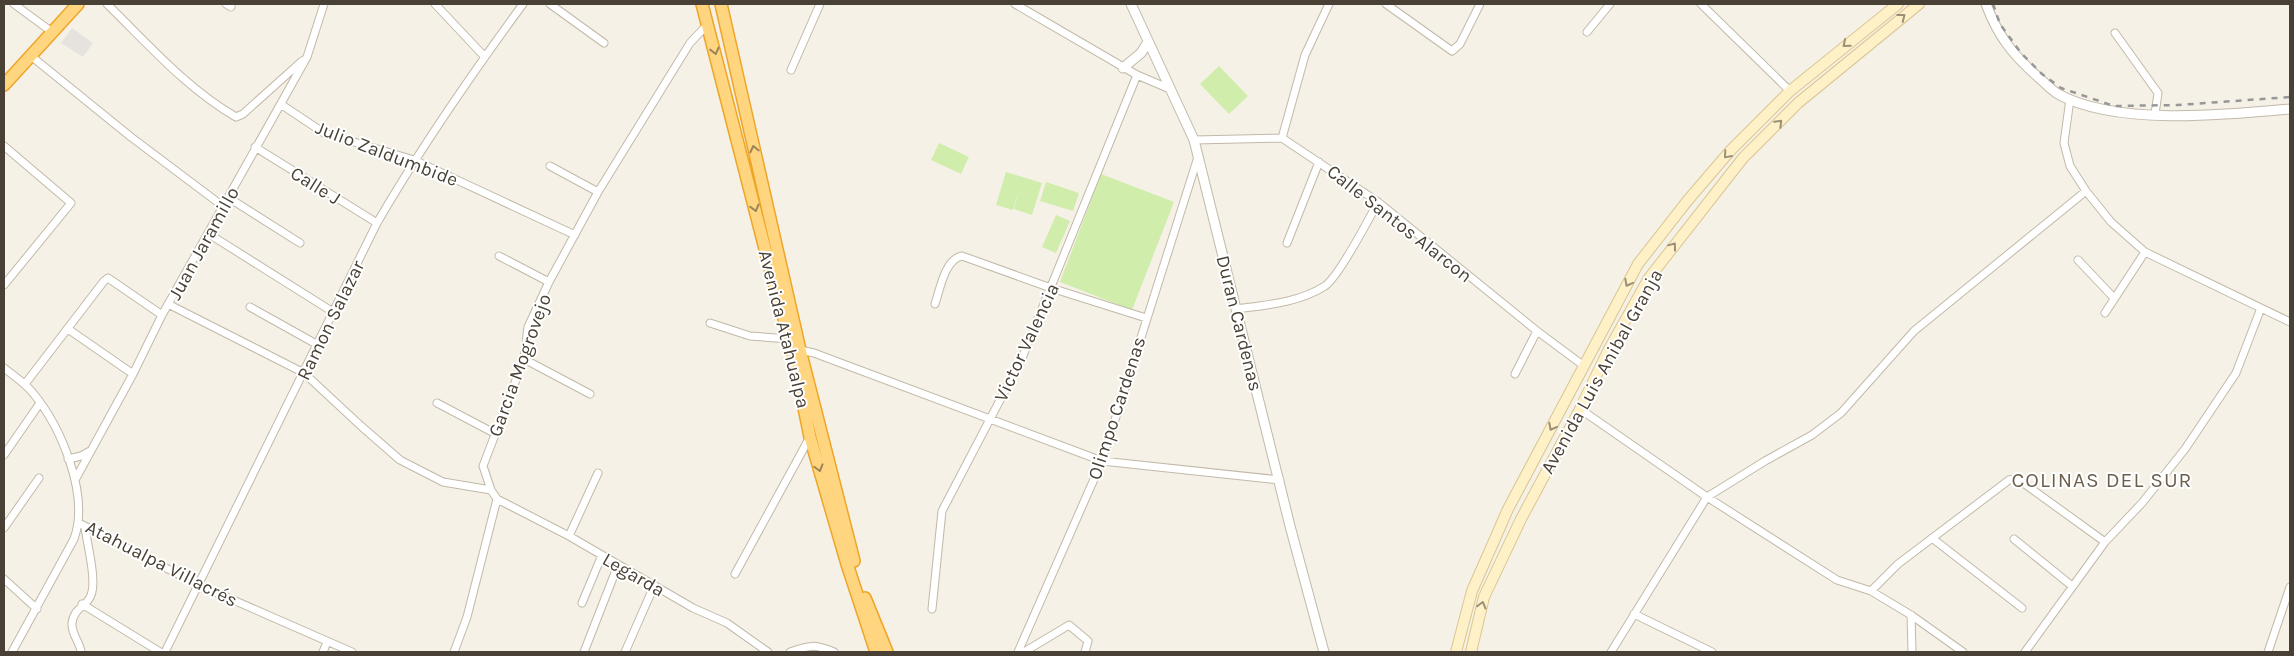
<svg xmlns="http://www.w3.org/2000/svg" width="2294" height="656" viewBox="0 0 2294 656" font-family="Karla,sans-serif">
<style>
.pitch{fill:#d0edab}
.parking{fill:#e6e3df}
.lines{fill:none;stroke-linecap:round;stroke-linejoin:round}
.minor-casing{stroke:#c2b9a8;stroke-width:9}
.tertiary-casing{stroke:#c2b9a8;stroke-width:11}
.secondary-casing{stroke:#d9c692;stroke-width:12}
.trunk-casing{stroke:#eea528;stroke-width:14}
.minor{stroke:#fff;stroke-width:7}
.tertiary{stroke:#fff;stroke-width:9}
.secondary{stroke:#fff1c7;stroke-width:10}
.trunk{stroke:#ffd67f;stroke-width:11}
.rail{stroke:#979797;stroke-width:2.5;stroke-dasharray:6 6;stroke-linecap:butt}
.oneway{stroke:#9b9077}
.oneway2{stroke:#9b8456}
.labels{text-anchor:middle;stroke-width:4;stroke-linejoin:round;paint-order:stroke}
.street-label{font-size:19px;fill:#494135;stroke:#fff}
.quarter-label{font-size:21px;letter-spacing:1px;fill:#6d5f4b;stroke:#fff}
</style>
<rect width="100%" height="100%" fill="#f5f1e7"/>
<path class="pitch" d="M1219,66L1248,96L1229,114L1200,84Z
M939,143L969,157L961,174L931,160Z
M1006,172L1042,183L1032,215L1014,209L1020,187L1013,210L996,205Z
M1101,174L1174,202L1132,310L1060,282Z
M1046,182L1079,193L1073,211L1040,201Z
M1056,215L1070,221L1056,253L1042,247Z"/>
<path class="parking" d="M72,28L93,43L83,57L61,43Z"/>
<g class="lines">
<g class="minor-casing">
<path id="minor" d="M14,4L52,32
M107,4C147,43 187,89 236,117L243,114L302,61
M226,4L231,7
M435,4L484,56
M550,4L604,43
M1015,4L1137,75L1170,89
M1386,4L1452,51L1460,44L1480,4
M1701,4L1790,91
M708,24L690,43L598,192L549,282L528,327L524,359L483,466L491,490L497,499L569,536L693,608L727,623L768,652
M1587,32L1610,4
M2115,33L2158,93L2155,114
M31,56L131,137L224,207
M791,70L820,4
M2070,99L2064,143L2070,166L2086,191L2111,222L2145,252L2290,322
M282,105L324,133L414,160L575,235
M1282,138L1305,55L1329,4
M1194,140L1282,138L1378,202L1537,331L1584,366
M4,146L71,203L4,285
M255,147L377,223
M550,166L598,192
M229,198L300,243
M209,234L333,312
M1287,243L1319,162
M499,256L549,282
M2078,260L2114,298
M168,304L304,373L361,426L400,460L443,482L491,490
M935,304C940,289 945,259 962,256L1051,288L1146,318
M250,307L318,345
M1236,309C1266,305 1298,303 1325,286C1339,276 1369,219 1378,202
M2105,313L2145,252
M710,323L750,336L790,339
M68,329L133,374
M800,350L814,353L1102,461L1280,480
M524,359L590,394
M4,368C14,376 25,383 33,393C61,427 90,495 74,539L12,652
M1515,374L1537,331
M25,384L104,281L108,278L162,315
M437,403L494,433
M1580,409L1707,497L1837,580L1871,591L1911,615L1963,652
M4,455L40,403
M68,459L81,456L90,451
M75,480L133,374L162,315L307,57L324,4
M79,523L199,585L352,652
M4,528L39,478
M569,536L598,473
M1932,538L2022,608
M2014,539L2072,586
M735,574L810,437
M4,579L37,609
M1871,591L1898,564L2009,480L2014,479L2022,482L2105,542
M582,603L602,555
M82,604L160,652
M932,609L942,511L1022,358L1137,75
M1634,614L1712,652
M1911,615L1912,652
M81,652C80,642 71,634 72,623C74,607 87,607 91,595C97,580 87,544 85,527
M165,652L377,223C421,147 471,75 523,4
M323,652L327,642
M454,652L467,617L497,499
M584,652L618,565
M625,652L654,586
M790,652C810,645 814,644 834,652
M1018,652L1102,461L1198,157
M1024,652L1069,625L1088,641L1085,652
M1611,652L1707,497L1765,461L1812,435L1841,413L1914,331L2086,191
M2025,652L2105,542L2142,503L2185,449L2236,373L2261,308
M2268,652L2290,587"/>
</g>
<g class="tertiary-casing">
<path id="tertiary" d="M1131,4L1194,140L1290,526L1324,652
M1986,4C1998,36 2012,54 2038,77C2044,82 2051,90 2058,94C2116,126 2226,115 2290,109
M1123,68L1141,53L1148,42"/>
</g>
<g class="secondary-casing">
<path id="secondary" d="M1456,652L1472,591L1508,509L1638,264L1688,200L1731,150L1790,91L1898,4
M1471,652L1484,597L1521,519L1580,409L1608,351L1649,278L1743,158L1798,103L1919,4"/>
</g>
<g class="trunk-casing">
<path id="trunk" d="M702,4L772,276L790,339L810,437L847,564L876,652
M721,4L800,350L854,561
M4,85L78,4
M865,598L887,652"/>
</g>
<use href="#minor" class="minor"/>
<use href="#tertiary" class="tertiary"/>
<use href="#secondary" class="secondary"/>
<use href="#trunk" class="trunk"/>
<path class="rail" d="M1993,4L2000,24L2021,53L2042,74L2061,88L2114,106L2178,105L2290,97"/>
</g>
<defs><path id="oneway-chevron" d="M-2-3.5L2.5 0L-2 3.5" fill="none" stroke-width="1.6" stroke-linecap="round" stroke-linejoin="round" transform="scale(1.25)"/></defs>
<g class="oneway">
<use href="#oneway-chevron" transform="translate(1902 17) rotate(-38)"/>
<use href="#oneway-chevron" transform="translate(1846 44) rotate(140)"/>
<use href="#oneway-chevron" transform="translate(1779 123) rotate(-45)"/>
<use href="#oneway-chevron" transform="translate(1727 155) rotate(131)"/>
<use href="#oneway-chevron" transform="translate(1673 246) rotate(-53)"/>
<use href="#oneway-chevron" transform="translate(1628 283) rotate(118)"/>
<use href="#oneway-chevron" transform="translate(1552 427) rotate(118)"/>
<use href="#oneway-chevron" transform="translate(1482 605) rotate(-75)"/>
</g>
<g class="oneway2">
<use href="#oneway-chevron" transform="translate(715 51) rotate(76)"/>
<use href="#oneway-chevron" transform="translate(754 149) rotate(-103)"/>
<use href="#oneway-chevron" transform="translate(755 208) rotate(75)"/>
<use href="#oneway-chevron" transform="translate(819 468) rotate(74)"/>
</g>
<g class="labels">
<g class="street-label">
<text transform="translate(387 153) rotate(21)" y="7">Julio Zaldumbide</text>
<text transform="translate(316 185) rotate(32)" y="7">Calle J</text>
<text transform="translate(1400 223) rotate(38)" y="7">Calle Santos Alarcon</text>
<text transform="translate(203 243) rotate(-61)" y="7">Juan Jaramillo</text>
<text transform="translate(330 320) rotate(-64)" y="7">Ramon Salazar</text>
<text transform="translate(1240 323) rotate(76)" y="7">Duran Cardenas</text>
<text transform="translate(785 329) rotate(76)" y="7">Avenida Atahualpa</text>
<text transform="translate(1026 342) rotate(-65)" y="7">Victor Valencia</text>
<text transform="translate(519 365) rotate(-70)" y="7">Garcia Mogrovejo</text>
<text transform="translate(1601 371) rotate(-61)" y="7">Avenida Luis Anibal Granja</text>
<text transform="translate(1116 408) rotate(-72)" y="7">Olimpo Cardenas</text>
<text transform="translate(162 563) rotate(27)" y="7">Atahualpa Villacrés</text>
<text transform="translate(634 574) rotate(30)" y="7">Legarda</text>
</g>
<g class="quarter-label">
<text x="2102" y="487">COLINAS DEL SUR</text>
</g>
</g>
<rect width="2294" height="656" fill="none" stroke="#494135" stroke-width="10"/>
</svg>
